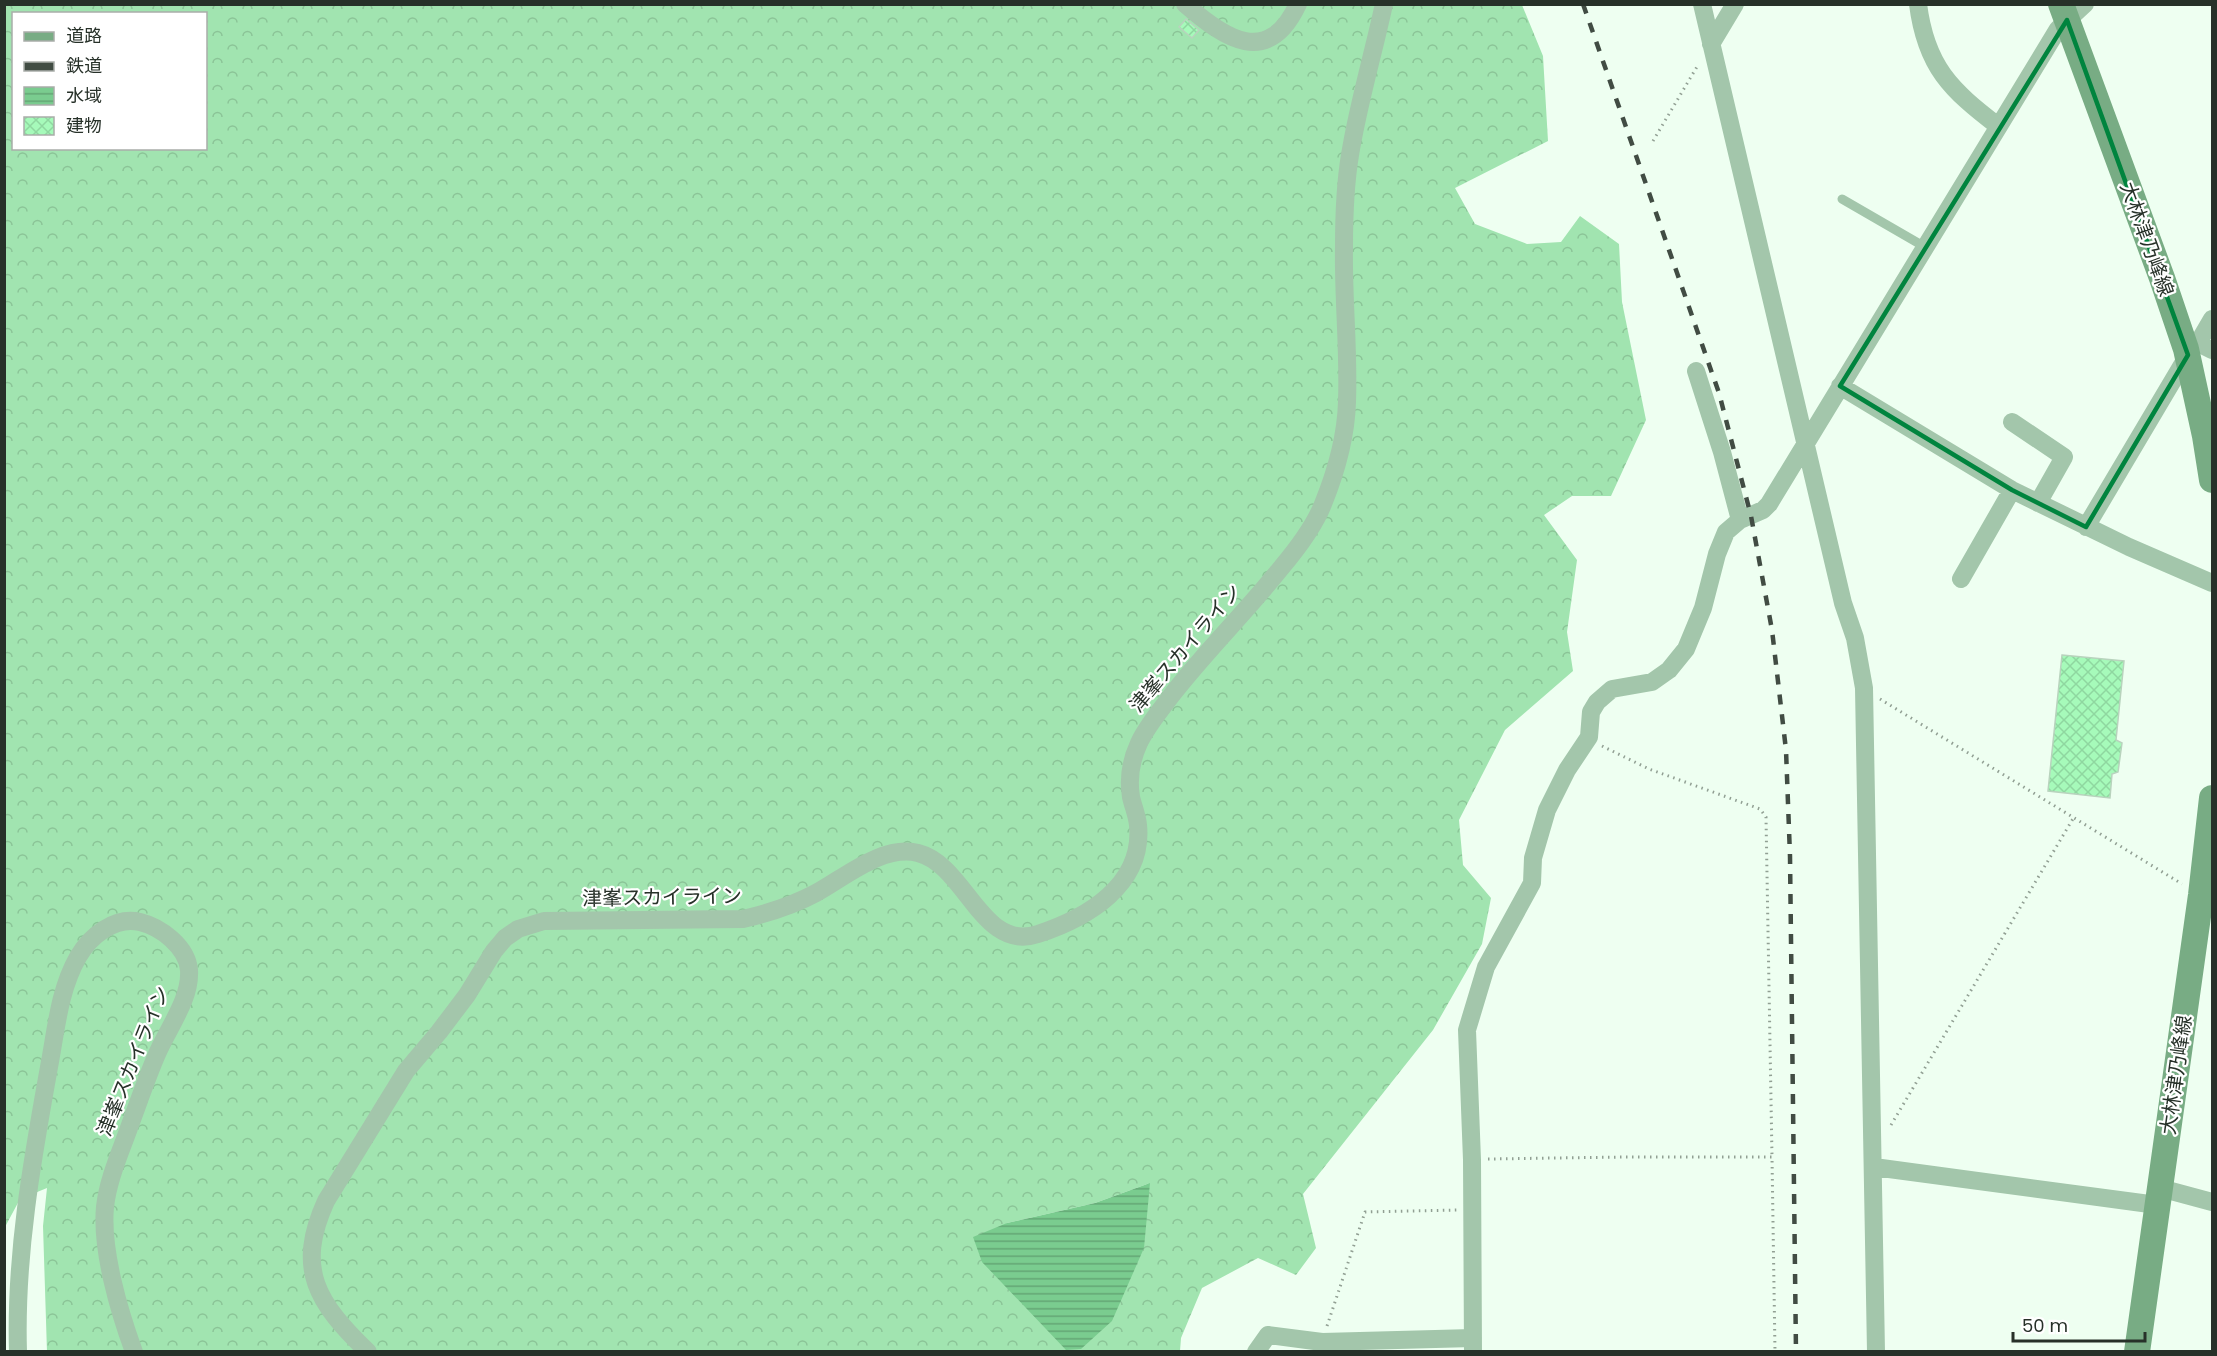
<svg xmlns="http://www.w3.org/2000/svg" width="2217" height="1356" viewBox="0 0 2217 1356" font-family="Poppins,'Noto Sans JP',sans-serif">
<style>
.forest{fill:url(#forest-crowns);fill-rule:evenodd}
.water{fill:url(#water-rules)}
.building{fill:url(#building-cross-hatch);stroke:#b8d3bd;stroke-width:1.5}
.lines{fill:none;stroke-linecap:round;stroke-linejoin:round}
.path{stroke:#919f93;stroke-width:3;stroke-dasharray:1.5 4.5;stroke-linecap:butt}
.lane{stroke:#a3c6ab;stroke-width:9}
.street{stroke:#a3c6ab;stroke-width:18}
.secondary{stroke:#78ac84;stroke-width:26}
.rail{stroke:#414c43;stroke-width:4.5;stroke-dasharray:10 10;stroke-linecap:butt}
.marked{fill:none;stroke:#00843e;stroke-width:4.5;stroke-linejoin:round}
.labels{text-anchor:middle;stroke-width:4.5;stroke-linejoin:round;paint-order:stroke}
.street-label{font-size:20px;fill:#273129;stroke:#fff}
</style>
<defs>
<pattern id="forest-crowns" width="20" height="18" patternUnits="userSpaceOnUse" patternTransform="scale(1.5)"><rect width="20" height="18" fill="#a1e4b0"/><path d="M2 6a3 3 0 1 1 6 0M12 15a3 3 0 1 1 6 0" fill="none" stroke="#8bc497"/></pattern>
<pattern id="water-rules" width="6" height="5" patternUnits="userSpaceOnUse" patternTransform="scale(1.5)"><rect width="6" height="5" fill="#7acc8f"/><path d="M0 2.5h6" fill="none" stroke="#64a675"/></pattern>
<pattern id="building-cross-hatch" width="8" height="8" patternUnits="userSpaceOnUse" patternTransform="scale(1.5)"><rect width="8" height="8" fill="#a6faba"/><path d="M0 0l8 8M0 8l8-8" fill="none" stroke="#8fd7a0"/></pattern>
</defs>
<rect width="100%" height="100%" fill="#eefff1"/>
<path class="forest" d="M5,5H1522L1543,56L1548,141L1455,188L1475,224L1527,244L1561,242L1580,216L1619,244L1622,302L1646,420L1611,496H1572L1544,515L1577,560L1567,632L1573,671L1505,730L1459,820L1463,865L1491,898L1482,944L1433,1030L1303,1194L1316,1248L1296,1275L1258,1258L1202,1288L1181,1338L1180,1351L47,1352L43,1226L47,1188L20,1199L5,1227ZM14,14H206V148H14ZM1150,1183L983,1262L1007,1223L1095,1203Z"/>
<path class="water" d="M1150,1183L1144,1248L1112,1321L1081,1349L1066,1350L982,1262L973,1237L1007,1223L1095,1203Z"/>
<path class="building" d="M1186,19L1199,30L1192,38L1179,27Z
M2062,655L2124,661L2116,740L2122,743L2118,772L2112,774L2110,798L2048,791Z"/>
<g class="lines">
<path class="path" d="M1653,141L1698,65
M1880,699L2182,884
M1602,746L1649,769L1760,809L1766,817L1772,1157
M1891,1125L2074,817
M1488,1159L1625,1157H1772L1775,1352
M1327,1326L1365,1212L1457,1210"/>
<path class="lane" d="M1842,199L1925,247"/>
<path class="street" d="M1185,4C1225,39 1268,68 1298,4
M1702,4L1843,603L1855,638L1864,688L1876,1352
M1918,4C1926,67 1951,90 1998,126
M1711,44L1735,4
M2198,343L2212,319
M2186,349L2198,343L2212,350
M1696,371L1722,452L1740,520
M1840,386L2012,490L2129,547L2212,583
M2012,422L2064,457L2038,503
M2086,527L2188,355
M1961,579L2012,490
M1874,1167L2157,1205
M2160,1188L2212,1202
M18,1352C15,1256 32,1161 49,1067C56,1031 59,990 78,957C90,936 115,916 140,922C161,927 187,947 189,970C191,999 168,1028 157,1054C147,1077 139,1101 130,1125C121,1151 108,1179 105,1207C101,1250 119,1311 134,1352
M368,1352C317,1303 295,1269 326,1201L406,1071L439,1032L467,995L494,951L505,938L518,929L544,921L743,919C769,913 792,906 816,893C844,878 883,844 918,853C966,865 982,953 1038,934C1087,918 1144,885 1138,825C1137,815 1133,806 1131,797C1128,778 1131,760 1139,743C1147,726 1160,711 1171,696C1205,652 1246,612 1281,568C1297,549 1314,527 1323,504C1336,472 1346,436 1347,402C1349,350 1343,298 1344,247C1344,217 1345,185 1350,155C1358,105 1373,55 1384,4
M1256,1352L1268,1335L1322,1342L1473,1338
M1473,1352L1472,1160L1467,1030L1486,967L1532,883L1533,858L1547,810L1567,770L1589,737L1591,712L1597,702L1612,689L1652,682L1669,670L1686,649L1703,608L1717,554L1726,532L1740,520L1763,510L1769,504L2058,29L2085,4"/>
<path class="secondary" d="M2061,4L2162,278L2186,349L2205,436L2212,480
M2137,1352L2201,895L2212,798"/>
<path class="rail" d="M1583,4L1719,393L1751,516L1772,630L1786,750L1790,856L1796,1352"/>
</g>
<path class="marked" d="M2067,20L2188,355L2086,527L2012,490L1840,386Z"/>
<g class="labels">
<g class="street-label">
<text transform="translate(2147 239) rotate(70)" y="7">大林津乃峰線</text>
<text transform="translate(1185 648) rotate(-50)" y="7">津峯スカイライン</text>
<text transform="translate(662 897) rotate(-1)" y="7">津峯スカイライン</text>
<text transform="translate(133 1061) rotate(-68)" y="7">津峯スカイライン</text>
<text transform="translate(2176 1075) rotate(-82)" y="7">大林津乃峰線</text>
</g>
</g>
<rect width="2217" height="1356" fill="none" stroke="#273129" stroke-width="12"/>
<rect x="12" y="12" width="195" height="138" fill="#ffffff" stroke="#a9ada9" stroke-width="1.5"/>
<rect x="24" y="32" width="30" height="9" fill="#78ac84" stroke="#a9ada9" stroke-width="1.5"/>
<text x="66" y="42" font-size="18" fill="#273129">道路</text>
<rect x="24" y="62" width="30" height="9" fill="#414c43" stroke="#a9ada9" stroke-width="1.5"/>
<text x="66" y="72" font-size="18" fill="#273129">鉄道</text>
<rect x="24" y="87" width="30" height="18" fill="url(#water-rules)" stroke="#a9ada9" stroke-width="1.5"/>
<text x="66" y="102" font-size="18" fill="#273129">水域</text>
<rect x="24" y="117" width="30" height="18" fill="url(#building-cross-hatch)" stroke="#a9ada9" stroke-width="1.5"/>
<text x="66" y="132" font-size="18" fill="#273129">建物</text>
<path d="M2013 1332v9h132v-9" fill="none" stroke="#273129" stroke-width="3"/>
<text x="2022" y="1332" font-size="18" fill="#273129" stroke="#ffffff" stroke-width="4.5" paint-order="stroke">50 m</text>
</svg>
